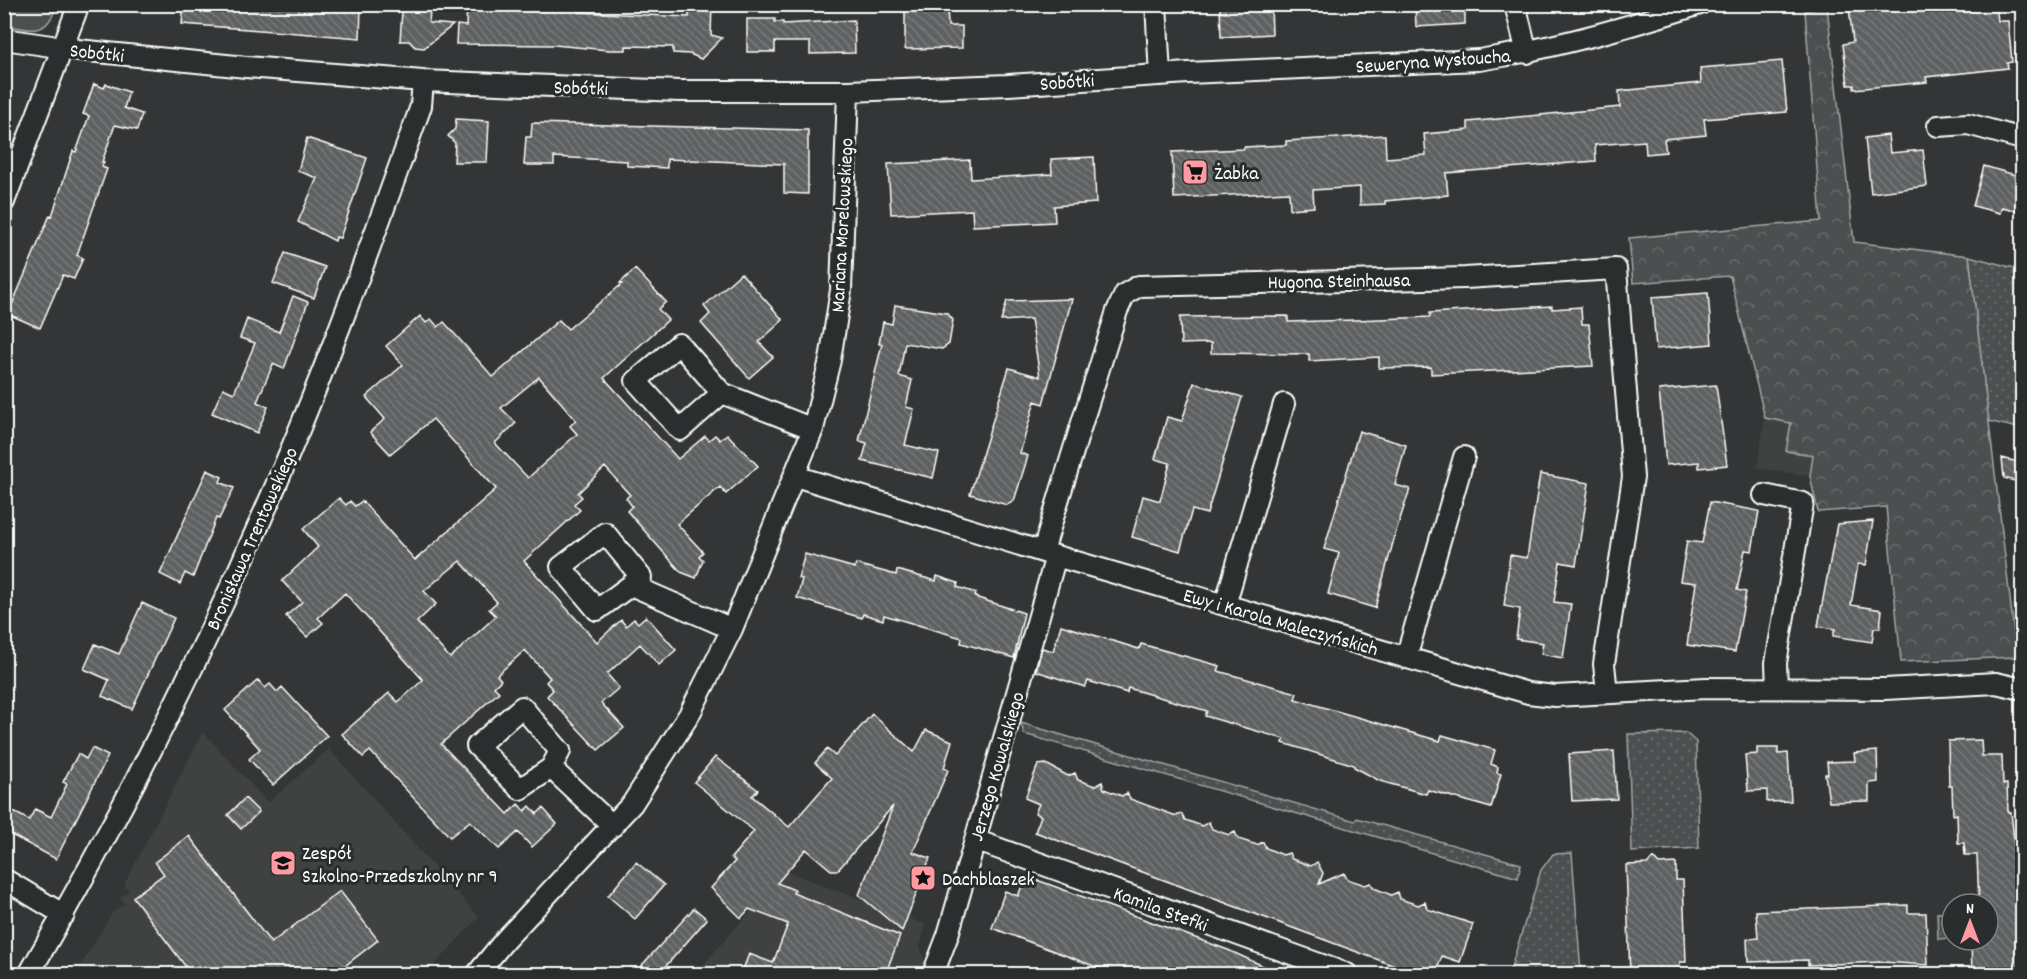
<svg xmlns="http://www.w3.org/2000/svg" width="2027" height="979" viewBox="0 0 2027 979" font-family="Dekko,sans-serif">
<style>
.built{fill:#404243}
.grass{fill:url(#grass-dots);stroke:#a6a7a8;stroke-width:1.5}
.forest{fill:url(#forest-crowns);stroke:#a6a7a8;stroke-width:1.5}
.park{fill:#4c4f50;stroke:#a6a7a8;stroke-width:1.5}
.building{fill:url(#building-back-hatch);stroke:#fff;stroke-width:1.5;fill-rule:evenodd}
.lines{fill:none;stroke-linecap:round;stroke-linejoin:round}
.minor-casing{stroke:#fff;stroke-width:24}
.minor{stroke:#2a2d2e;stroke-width:20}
.labels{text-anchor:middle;stroke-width:6;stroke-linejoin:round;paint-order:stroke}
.street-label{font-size:20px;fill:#fff;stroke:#2a2d2e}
.poi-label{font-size:20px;fill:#fff;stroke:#2a2d2e;text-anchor:start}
</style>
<defs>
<pattern id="grass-dots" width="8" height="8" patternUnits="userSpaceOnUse" patternTransform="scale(1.5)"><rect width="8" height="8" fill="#4c4f50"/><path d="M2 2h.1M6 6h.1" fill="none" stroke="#67696a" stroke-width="1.8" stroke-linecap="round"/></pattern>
<pattern id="forest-crowns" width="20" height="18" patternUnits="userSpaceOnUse" patternTransform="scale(1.5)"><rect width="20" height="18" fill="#4c4f50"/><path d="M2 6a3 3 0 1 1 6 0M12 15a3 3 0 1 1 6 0" fill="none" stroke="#67696a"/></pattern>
<pattern id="building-back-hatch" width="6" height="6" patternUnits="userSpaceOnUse" patternTransform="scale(1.5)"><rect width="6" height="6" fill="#5f6162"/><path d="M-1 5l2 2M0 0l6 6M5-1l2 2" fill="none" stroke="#77797a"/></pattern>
</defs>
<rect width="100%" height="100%" fill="#333536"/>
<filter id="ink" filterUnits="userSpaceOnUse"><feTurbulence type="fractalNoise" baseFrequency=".0167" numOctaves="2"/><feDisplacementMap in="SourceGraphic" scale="12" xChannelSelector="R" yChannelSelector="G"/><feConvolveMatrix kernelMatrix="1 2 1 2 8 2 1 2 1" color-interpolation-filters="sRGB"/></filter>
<g filter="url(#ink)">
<path class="built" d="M1765,418L1791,423L1814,455L1810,476L1757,468Z
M203,732L268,803L329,749L479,917L426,974H76L112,913L124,904L120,898L129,891L124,885Z
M786,871L926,925L920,946L925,961L919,974H695Z"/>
<path class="grass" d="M1969,256L2022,270V429L1988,421Z
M1021,723L1355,821L1357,818L1521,864L1518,878L1024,734Z
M1686,733L1696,742L1699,848L1632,852L1628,734Z
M1572,853L1581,974H1509L1541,870L1553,854Z
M1952,912V938L1938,939L1937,913Z"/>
<path class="forest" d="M1827,7L1854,242L1969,256L2017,657L1901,662L1886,507L1818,512L1810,476L1813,455L1786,451L1791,423L1765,418L1730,276L1633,283L1629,238L1821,221L1805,11Z"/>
<path class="park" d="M4,5L5,4L57,5C46,37 33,30 5,25Z"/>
<path class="building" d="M184,4H298L361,8L360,38L182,24Z
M467,4H579V12L689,17V4H712L711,35L722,38L701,59L690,54L673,53V47L626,46V50H608L554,45L456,44L457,25L466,26Z
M925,4H947L948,26H962V48L905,49V8L925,7Z
M1220,4H1271L1272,34L1221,37Z
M1415,4H1465V24L1416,27Z
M1884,4H1996L1998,21H2008L2012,62L2007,63L2008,68L1926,77L1927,82L1854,89V85H1848L1843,44L1853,42L1849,8Z
M402,10L430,11L429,23L453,25L424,48L415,47L409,41H400Z
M747,19H775V22H783V24L854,20L855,53L810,54V42H775V52H747Z
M1782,61L1787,112L1704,119L1706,135L1664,139L1666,152L1646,154L1645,141L1595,145L1596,161L1446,173L1448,195L1385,201V204L1360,205V187L1313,190L1314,207L1290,209L1289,192L1174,198L1172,152L1244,149V147L1286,145V141L1385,135L1386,158L1426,155L1424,134L1468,130V122L1620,107L1619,91L1701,83L1700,68Z
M94,84L104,88L106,84L129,92L124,108L142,114L137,130L115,125L102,162H104L102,167L107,169L77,255L83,258L74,279L63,275L40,328L8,314L50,215L52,216L73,151L76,152L89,116L83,114Z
M456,119L489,121L487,162H454L455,143L448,136L455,129Z
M532,123L808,130V194L784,193V164L667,159V168L627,166V161L554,157V165H524L526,137H531Z
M1888,135L1890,153L1923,150L1927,186L1871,193L1865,138Z
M307,138L367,158L340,238L336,237L335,241L298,222L317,178L298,171Z
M1094,157L1096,203L1054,206L1055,222L973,226L972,210L891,214L888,164L970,160L971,179L1052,174L1051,159Z
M1984,166L2022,177V212L2002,207L2000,213L1973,206Z
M285,253L325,267L314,298L273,283Z
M635,269L666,302L658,309L668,320L604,378L678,459L705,436L709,440L715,435L720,440L727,434L758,466L726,494L720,487L677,524L703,552L699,556L703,560L696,578L681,572L627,511L632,506L626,498L630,495L605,467L578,493L582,497L574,504L580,510L524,561L597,642L621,620L626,626L634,619L638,623L646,616L676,650L659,665L640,644L607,674L619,688L601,703L624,728L598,750L547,696L553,690L546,682L550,678L525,650L497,675L501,680L494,687L499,692L441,744L508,814L518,804L525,811L530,806L537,814L543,808L557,824L532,847L518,832L499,849L470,821L450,837L370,751L363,757L342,734L389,693L398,702L423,680L345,593L318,618L323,623L307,637L286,616L302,602L282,581L318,547L303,529L339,498L346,505L350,501L355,506L362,501L415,560L496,489L433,419L390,454L370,432L385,419L366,397L403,365L386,346L420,316L426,323L431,319L438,327L444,322L493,377L559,320L568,329L622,284L620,283ZM539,377L576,420L570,426L577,434L528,478L495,443L516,423L501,408ZM460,561L497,602L489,609L496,616L450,658L417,622L436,604L424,591Z
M741,273L783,320L759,342L773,357L749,378L701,323L710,314L704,306Z
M1708,293L1712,344L1656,349L1652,297Z
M293,296L308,302L284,369L273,364L257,402L268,407L257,433L212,413L223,388L234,393L255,343L240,338L247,319L279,332Z
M1072,299L1043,404L1035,401L1020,453L1028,456L1014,501L1007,505L970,494L1009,368L1040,377L1031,319L1001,321L1007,301Z
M895,305L947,313L953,320L949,344L942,349L905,343L899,376L912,380L906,407L914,409L905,445L939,453L933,478L862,461L867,443L859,441L882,344H879L883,322L892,324Z
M1552,306V309L1581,307L1582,324H1589L1593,366L1431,374V367L1379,368V357L1309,361V354L1211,353V343L1181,344L1180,317L1288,316V322L1355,320L1430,317V313Z
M1194,383L1242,397L1207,514L1192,510L1180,551L1132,537L1143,496L1160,501L1170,463L1155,459L1167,417L1182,421Z
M1716,385L1727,465L1699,468V462L1666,465L1659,390Z
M1359,431L1406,445L1395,485L1410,489L1397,528L1375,608L1328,594L1339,553L1324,549Z
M2002,458L2022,463V483L2004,478Z
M207,470L222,477L220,482L234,488L219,519L216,518L193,577L185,573L180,584L160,574Z
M1540,474L1589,483L1576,565L1560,562L1554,602L1571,604L1563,658L1541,654L1543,643L1516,639L1520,609L1504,606L1510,555L1527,558Z
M1710,502L1759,511L1752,551L1745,550L1737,590L1746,592L1735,652L1687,645L1696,583L1680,581L1687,541L1702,543Z
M1873,521L1866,565L1858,564L1851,605L1882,610L1880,628H1874L1872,642L1833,636L1835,629L1818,626L1837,524Z
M805,554L855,568L856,564L896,575L897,570L936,581L937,576L958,583L957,587L976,593L975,597L1024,613L1014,658L961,643L962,638L884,615L883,620L863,614L862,618L797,598L802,579L798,578Z
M142,603L174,618L132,709L102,696L109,680L84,669L95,644L119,654Z
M1061,625L1139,649L1141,644L1220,666L1218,671L1297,693L1295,699L1388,726L1440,741L1442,735L1495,750L1491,764L1498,767L1497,773L1501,774L1491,808L1428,790L1426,794L1380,781L1354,767V765L1283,743L1284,739L1205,716L1207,711L1128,688L1127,693L1088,681L1085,687L1036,671L1042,648L1053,651Z
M258,680L265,688L270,684L277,692L282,687L327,736L273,785L249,759L260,749L225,710Z
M872,714L914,752L926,730L952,741L944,768L948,770L913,852L930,858L902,931L859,895L893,806L838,870H831L806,849L777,883L795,890L793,893L900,936L885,975H741L749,954L773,963L788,924L749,909L741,918L711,888L735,861L731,858L754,831L694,782L715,757L758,790L752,796L789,827L832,778L815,763L827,749L835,756Z
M1981,740L1982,756H2002L2003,784H2007L2008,812H2011L2017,868H2019L2022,975H1972L1971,940H1988V904H1979L1977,855H1965L1964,843H1958L1957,814L1953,815L1952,786H1949L1948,741Z
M92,748L108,756L56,859L4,831V807L29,820L35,809L51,817L67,784L63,782L78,754L86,759Z
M1757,748H1778V754L1788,753L1791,801L1767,802V790L1748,791L1745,755L1757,754Z
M1614,751L1617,799L1572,801L1569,754Z
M1877,751L1878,782L1869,783V801L1829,802L1825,774H1828L1827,762L1855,761L1854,753Z
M1046,764L1068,776L1075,773L1078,780L1095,786L1102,782L1104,789L1122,796L1127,793L1130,799L1176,816L1182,814L1185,820L1202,826L1209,822L1212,829L1229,835L1235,832L1238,839L1257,845L1263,842L1266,848L1283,855L1289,853L1292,859L1311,866L1317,862L1323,873L1319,884L1344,873L1347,879L1365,885L1371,883L1374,888L1391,895L1398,892L1400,899L1418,905L1425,902L1427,909L1473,924L1460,962L1442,956L1435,975H1419L1035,832L1041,816L1035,813L1039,804L1025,798L1038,765Z
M245,798L259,812L241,829L228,815Z
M189,836L271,943L340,891L378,940L333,975H192L133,897L164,874L155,862Z
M1653,858L1659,864L1676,863V880H1683L1686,962H1680V975H1630L1626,865L1647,864Z
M636,862L664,885L635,919L608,896Z
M1026,876L1228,950L1283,975H1118L992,928L1005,891L1018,896Z
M1908,905V913H1926L1928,965L1882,962L1808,965V960L1748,962L1747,939L1758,938L1756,911Z
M694,908L707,919L658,975H633Z"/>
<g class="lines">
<g class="minor-casing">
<path id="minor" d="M1156,4L1160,75
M1515,4L1527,53
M4,39L78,50L246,67L423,81L680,91H848L1008,85L1188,73L1479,60C1555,48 1628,27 1700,4
M1938,126L1968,124L2022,139
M4,202L79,4
M722,393L680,430L636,381L679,344L722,393L813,429
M795,476L1056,556L1528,693L1555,696L1706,688L1885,689L1996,683L2022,689
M1764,495L1803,503L1776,663L1777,688
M1043,552C1066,471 1092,392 1117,311L1125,294L1139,286L1465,278L1616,269L1633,477L1604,664L1607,693
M631,585L597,610L561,567L605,533L641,577L631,585L732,629
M1225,605L1284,404
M1406,658L1464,457
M551,768L520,789L477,746L522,707L560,751L551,768L613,826
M975,840L1347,974
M4,879L64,915
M29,974C127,805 217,628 292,447C339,334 380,220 421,106L423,81
M477,974L505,940L632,804L689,715L732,629L813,429L830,360L841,290L848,91
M933,974L948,935L1056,556"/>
</g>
<use href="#minor" class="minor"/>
</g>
</g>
<defs>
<g id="supermarket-square" transform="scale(1.35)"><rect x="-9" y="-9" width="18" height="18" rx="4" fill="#ff9aa2" stroke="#2a2d2e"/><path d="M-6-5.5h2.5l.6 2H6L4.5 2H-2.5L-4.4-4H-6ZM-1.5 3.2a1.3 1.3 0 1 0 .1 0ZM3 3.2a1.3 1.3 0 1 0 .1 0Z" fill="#111"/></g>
<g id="school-square" transform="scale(1.35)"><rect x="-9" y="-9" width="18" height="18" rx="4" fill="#ff9aa2" stroke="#2a2d2e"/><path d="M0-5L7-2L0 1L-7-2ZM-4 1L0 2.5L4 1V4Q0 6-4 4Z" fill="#111"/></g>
<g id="sight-square" transform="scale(1.35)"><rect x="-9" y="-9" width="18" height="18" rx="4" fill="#ff9aa2" stroke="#2a2d2e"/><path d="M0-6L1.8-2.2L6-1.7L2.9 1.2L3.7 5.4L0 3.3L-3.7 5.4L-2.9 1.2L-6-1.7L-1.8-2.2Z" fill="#111"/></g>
</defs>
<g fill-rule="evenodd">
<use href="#supermarket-square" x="1195" y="172"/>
<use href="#school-square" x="283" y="863"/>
<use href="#sight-square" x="923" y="878"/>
</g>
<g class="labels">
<g class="street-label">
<text transform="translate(97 52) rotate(6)" y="7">Sobótki</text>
<text transform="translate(1433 60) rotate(-4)" y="7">Seweryna Wysłoucha</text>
<text transform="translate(1067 81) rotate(-4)" y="7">Sobótki</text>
<text transform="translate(581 87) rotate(2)" y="7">Sobótki</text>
<text transform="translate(841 225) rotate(-87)" y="7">Mariana Morelowskiego</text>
<text transform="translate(1339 280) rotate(-1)" y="7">Hugona Steinhausa</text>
<text transform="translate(251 538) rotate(-66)" y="7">Bronisława Trentowskiego</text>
<text transform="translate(1281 621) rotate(16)" y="7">Ewy i Karola Maleczyńskich</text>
<text transform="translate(996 766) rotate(-74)" y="7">Jerzego Kowalskiego</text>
<text transform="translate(1161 908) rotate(20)" y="7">Kamila Stefki</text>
</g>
<g class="poi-label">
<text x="1214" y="179">Żabka</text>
<text x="302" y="859">Zespół<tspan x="302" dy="23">Szkolno-Przedszkolny nr 9</tspan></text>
<text x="942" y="885">Dachblaszek</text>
</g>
</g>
<rect width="2027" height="979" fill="none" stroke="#2a2d2e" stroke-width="24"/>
<rect x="12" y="12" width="2003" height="955" fill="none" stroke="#fff" stroke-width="2" filter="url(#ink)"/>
<g transform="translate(1970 922)"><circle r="28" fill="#2a2d2e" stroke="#7f8182" stroke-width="1.5"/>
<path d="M0-4.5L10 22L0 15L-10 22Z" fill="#ff9aa2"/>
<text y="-9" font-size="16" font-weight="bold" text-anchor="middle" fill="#ffffff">N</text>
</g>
</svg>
